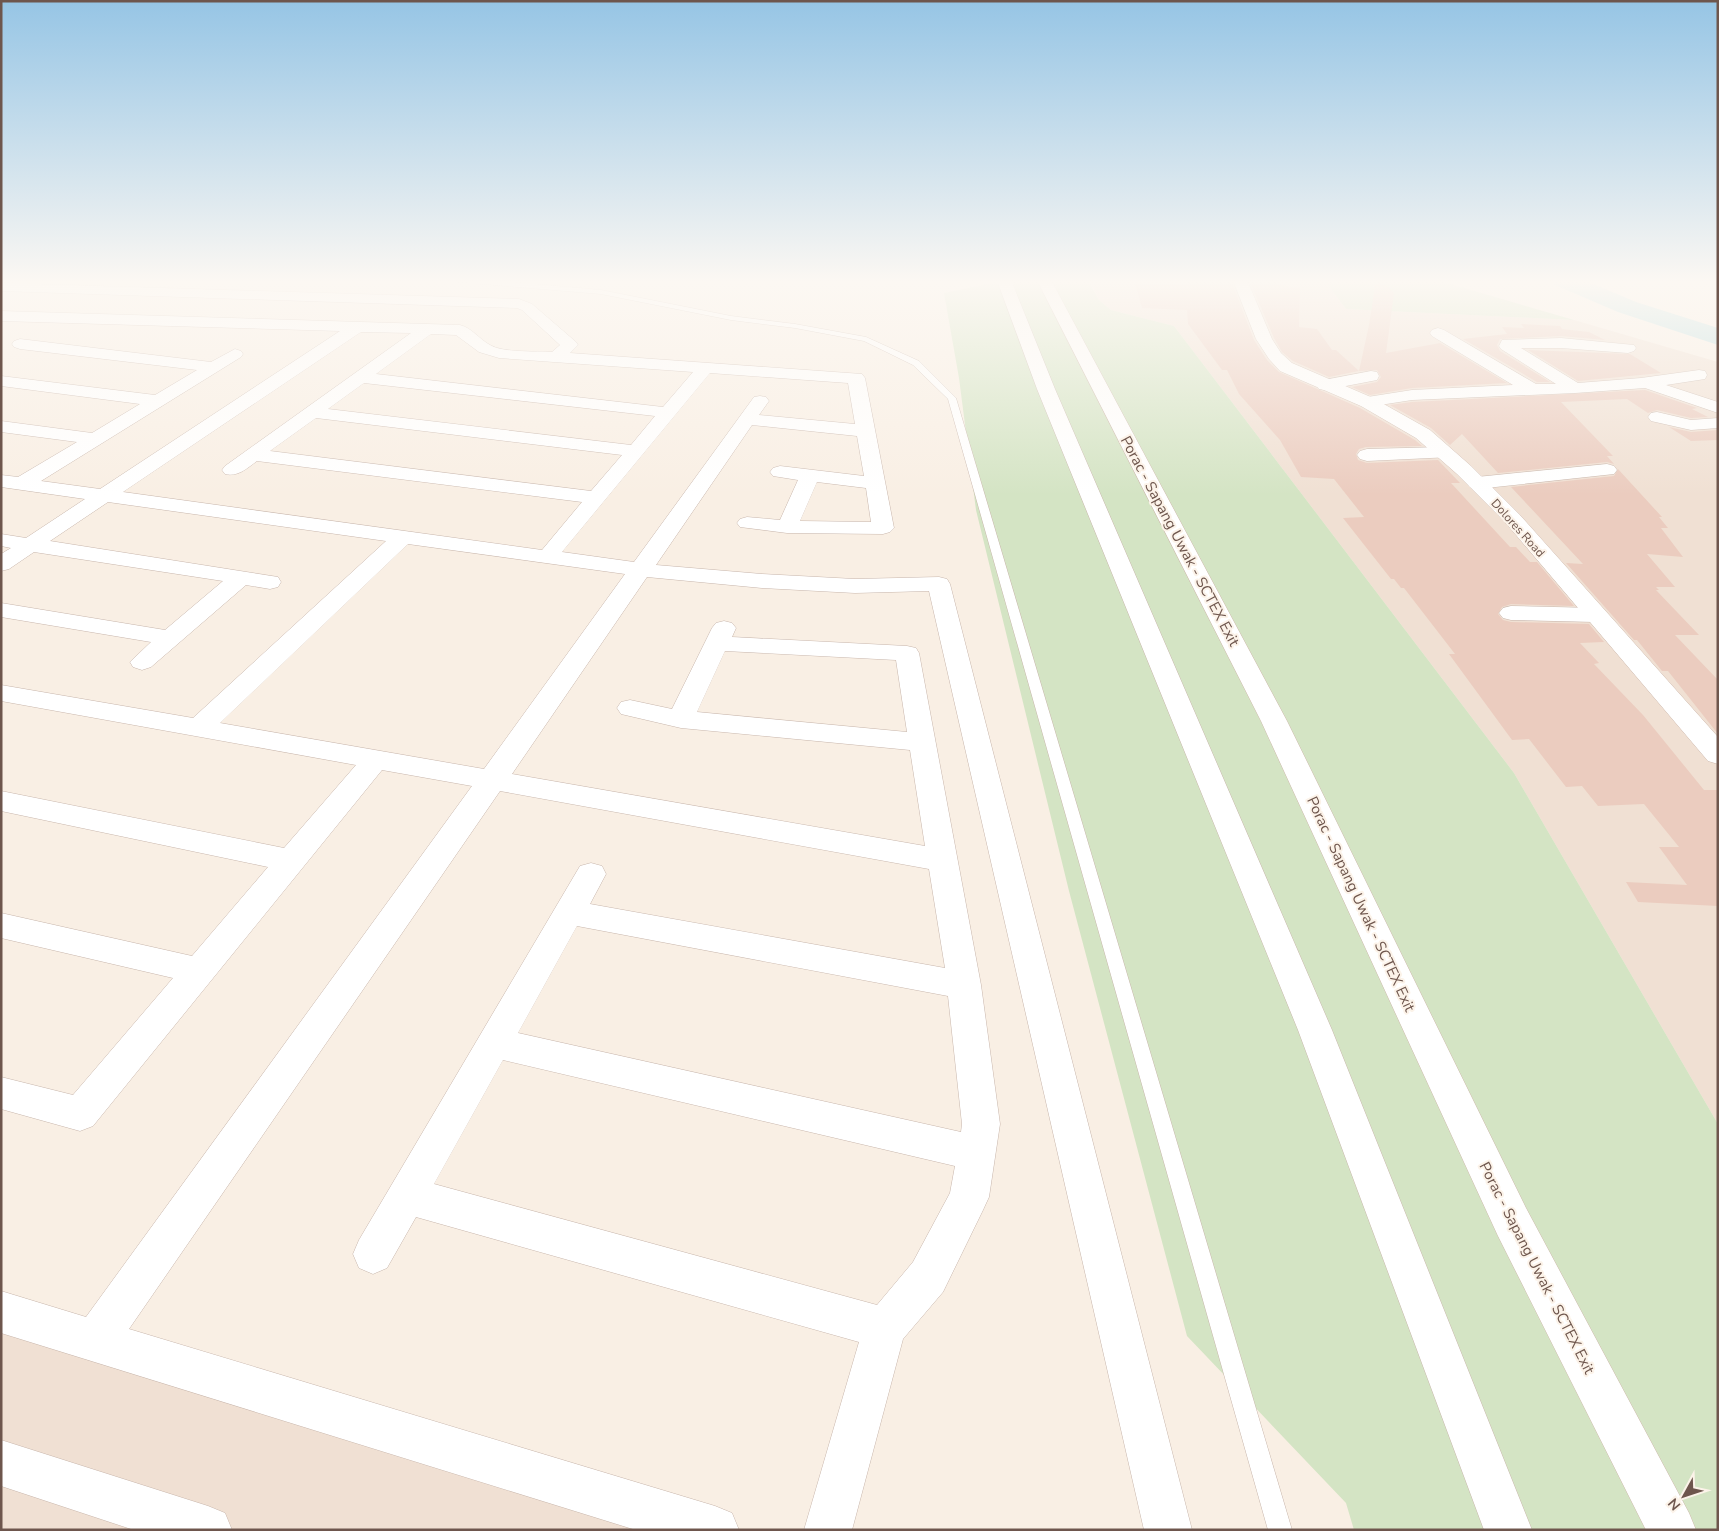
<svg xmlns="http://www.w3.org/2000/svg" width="1719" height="1531" viewBox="0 0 1719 1531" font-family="'Nunito Sans',sans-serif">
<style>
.residential{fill:#f0e0d3}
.green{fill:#d4e4c4}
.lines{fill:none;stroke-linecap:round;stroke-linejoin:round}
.river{fill:#bbdee0;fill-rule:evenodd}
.building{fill:#ebccbf}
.lane-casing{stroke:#c8b6ac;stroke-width:1}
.street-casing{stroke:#c8b6ac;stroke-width:1}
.secondary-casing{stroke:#cdb8ac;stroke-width:1}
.lane{fill:#fff;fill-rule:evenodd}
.street{fill:#fff;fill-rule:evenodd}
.secondary{fill:#fff;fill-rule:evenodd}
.labels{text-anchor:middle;stroke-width:4;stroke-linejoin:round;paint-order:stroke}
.far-street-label{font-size:12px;fill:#6e564d;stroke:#fcf3e9}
.street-label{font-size:15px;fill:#6e564d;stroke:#fcf3e9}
</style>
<rect width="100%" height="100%" fill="#f9efe4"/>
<path class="residential" d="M1090,280H1324L1346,309L1574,320L1718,362V1124L1514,773L1174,326L1111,310L1099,300Z
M1,1324L689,1530H1Z"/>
<path class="green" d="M1006,280H1088L1099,300L1111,310L1174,326L1514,773L1718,1124V1530H1354L1346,1503L1187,1336L1069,891L976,510L959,378L944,293Z
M1324,280H1437L1574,320L1346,309Z"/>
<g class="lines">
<path class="river" d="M1551,280H1584L1636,302L1718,328V345L1618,312L1555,285Z"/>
</g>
<path class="building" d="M1184,280H1231L1254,340L1267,360L1279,372L1360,408L1415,440L1422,446L1366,447L1359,449L1356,454L1358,460L1367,463L1438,460L1460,483H1451L1510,547H1516L1530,562H1537L1574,606L1511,604L1502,607L1498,614L1503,620L1511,622L1589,624L1604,642L1580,643L1599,663L1594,664L1643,715L1704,790H1718V906L1638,902L1626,882L1687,885L1659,847H1679L1644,804L1598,806L1582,786L1566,787L1529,739L1512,740L1449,654H1455L1404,588H1401L1394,579H1391L1343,518L1364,517L1334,479L1301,477L1280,440L1239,394L1227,370H1222L1188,324L1187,310L1142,308L1135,283L1187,285Z
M1249,280H1276L1280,285L1300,288L1299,327L1317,329L1332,350H1336L1359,371L1329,377L1293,361L1282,352L1274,338Z
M1376,280H1381L1394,293L1386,353L1440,343L1507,383L1412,388L1370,395L1352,387L1377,382L1381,377L1377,370L1359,371L1369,325Z
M1521,324L1560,326L1562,329L1589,332L1605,340L1561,336L1500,339L1497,345L1500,351L1550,382H1537L1463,339L1507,334L1502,327L1524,328Z
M1528,350L1630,354L1661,373L1578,381Z
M1645,390L1697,408L1692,409L1708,417L1691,418L1657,410L1648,413L1627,399L1561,402L1613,456H1607L1614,464L1607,462L1498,473L1462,434L1450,445L1431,428L1390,405L1412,402Z
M1669,427L1691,432L1718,430V440L1691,441Z
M1618,469L1662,517H1659L1668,528H1661L1683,557L1647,554L1675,587H1656L1659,590H1656L1699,635H1675L1718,680V734L1668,671H1662L1637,640H1634L1566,563L1583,564L1511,487L1614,476Z"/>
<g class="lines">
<g class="lane-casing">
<path id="lane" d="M456,280H487L601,290L731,316L795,324L866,337L919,361L956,398L1292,1530H1268L948,399L913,365L864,341L795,328L731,320L601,294L459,282Z"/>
</g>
<g class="street-casing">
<path id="street" d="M997,280H1011L1055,389L1332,1030L1532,1530H1484L1298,1030L1037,389Z
M1,283L519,299L532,304L576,342L578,345L570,353L862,374L865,378L894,528L890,532L883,534L787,533L740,527L737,523L740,519L747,517L780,520L798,480L773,476L770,472L773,468L780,466L864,476L857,436L752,425L656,565L762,574L855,579L939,577L947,579L950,584L1192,1530H1144L929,591L855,593L762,588L647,577L512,774L925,846L910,750L681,728L621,714L617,708L621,702L630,700L672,709L712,628L716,623L724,621L732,623L736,628L732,637L907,646L916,648L919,653L981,985L1000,1124L989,1197L983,1210L943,1292L903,1339L852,1530H804L859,1342L416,1217L387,1268L373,1274L359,1268L353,1254L359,1240L580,866L591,863L602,866L606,874L590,904L945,968L929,869L500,791L129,1329L715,1506L732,1513L739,1530H636L1,1333V1291L86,1317L472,786L382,770L93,1126L80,1131L1,1109V1077L73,1095L173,978L1,938V913L192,956L268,867L1,811V791L284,848L356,765L1,701V685L193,718L386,541L108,502L50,541L278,577L281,582L278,587L270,589L246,585L151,667L142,670L133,667L130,662L151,642L1,617V603L165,630L223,581L34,552L9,569L1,571V554L11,548L1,546V534L26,538L85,499L1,487V475L18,477L77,442L1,432V421L92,433L140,404L1,386V376L155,395L197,370L20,349L14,347L12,344L14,341L20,339L211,362L235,349L241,351L243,354L241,357L41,481L100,489L340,331L1,321V311L460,325C472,328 479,339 490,345C503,353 536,351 552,352L560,345L522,310L517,308L1,291ZM361,332L411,333L225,466L222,470L225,474C238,477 246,469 257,461L582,502L542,550L123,492ZM431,334L456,335L479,352L499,358L693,372L663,407L376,374ZM710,373L848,383L855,424L759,415L769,401L766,397L760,396L754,397L634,562L562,552ZM364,383L655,416L631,445L328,409ZM316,418L622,455L591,491L270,451ZM817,482L866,488L871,522L800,521ZM408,544L625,574L484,769L220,723ZM725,651L896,660L907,732L697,712ZM577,926L948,996L962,1124L961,1132L518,1033ZM503,1060L955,1166L950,1193L913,1262L877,1305L434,1184Z
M1438,328L1444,330L1536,384H1556L1501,349L1499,346L1502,340L1561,338L1634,345L1636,348L1634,351L1628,353L1561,348H1521L1578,383L1641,378L1699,370L1705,371L1707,375L1705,379L1666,385L1718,402V413L1645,388L1575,393L1412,400L1367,407L1361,406L1358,402L1361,398L1412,390L1513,385L1432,336L1430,333L1432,330Z
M1371,371L1377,372L1379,376L1377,380L1325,390L1319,389L1316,385L1319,381Z
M1657,412L1691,420L1718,418V428L1691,430L1651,421L1648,417L1651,413Z
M1444,447L1451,449L1454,453L1451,457L1367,461L1360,459L1357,455L1360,451L1367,449Z
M1607,464L1614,466L1617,470L1614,474L1477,489L1470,487L1467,483L1470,479L1477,477Z
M1511,606L1595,608L1603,610L1607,615L1603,620L1595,622L1511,620L1503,618L1499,613L1503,608Z
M1,1440L208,1506L225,1513L232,1530H134L1,1486Z"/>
</g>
<g class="secondary-casing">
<path id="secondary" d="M1037,280H1051L1287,721L1526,1208L1689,1513L1696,1530H1646L1498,1236L1261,721Z
M1233,280H1247L1272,339L1281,353L1292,363L1373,398L1430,430L1471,466L1519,514L1718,737V764L1708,761L1505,522L1457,474L1416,438L1361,406L1280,371L1269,359L1256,339Z"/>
</g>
<use href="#lane" class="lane"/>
<use href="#street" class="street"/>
<use href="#secondary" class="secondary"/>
</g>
<linearGradient id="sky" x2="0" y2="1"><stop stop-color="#96c5e5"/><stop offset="0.57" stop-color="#fcf8f3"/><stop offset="1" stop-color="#fcf8f3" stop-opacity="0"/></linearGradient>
<rect width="1719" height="495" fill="url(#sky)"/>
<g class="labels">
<g class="far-street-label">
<text transform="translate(1518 528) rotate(48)" y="4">Dolores Road</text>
</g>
<g class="street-label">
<text transform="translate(1180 541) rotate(62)" y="5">Porac - Sapang Uwak - SCTEX Exit</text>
<text transform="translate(1361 904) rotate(65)" y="5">Porac - Sapang Uwak - SCTEX Exit</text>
<text transform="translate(1537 1268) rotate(63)" y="5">Porac - Sapang Uwak - SCTEX Exit</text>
</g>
</g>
<rect width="1719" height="1531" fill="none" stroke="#6e564d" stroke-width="5"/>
<g transform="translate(1684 1496) rotate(230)" stroke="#fcf3e9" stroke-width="4" paint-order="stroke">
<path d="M0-4L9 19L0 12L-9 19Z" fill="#6e564d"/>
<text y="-8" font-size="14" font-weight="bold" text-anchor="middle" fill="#6e564d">N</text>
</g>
</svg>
